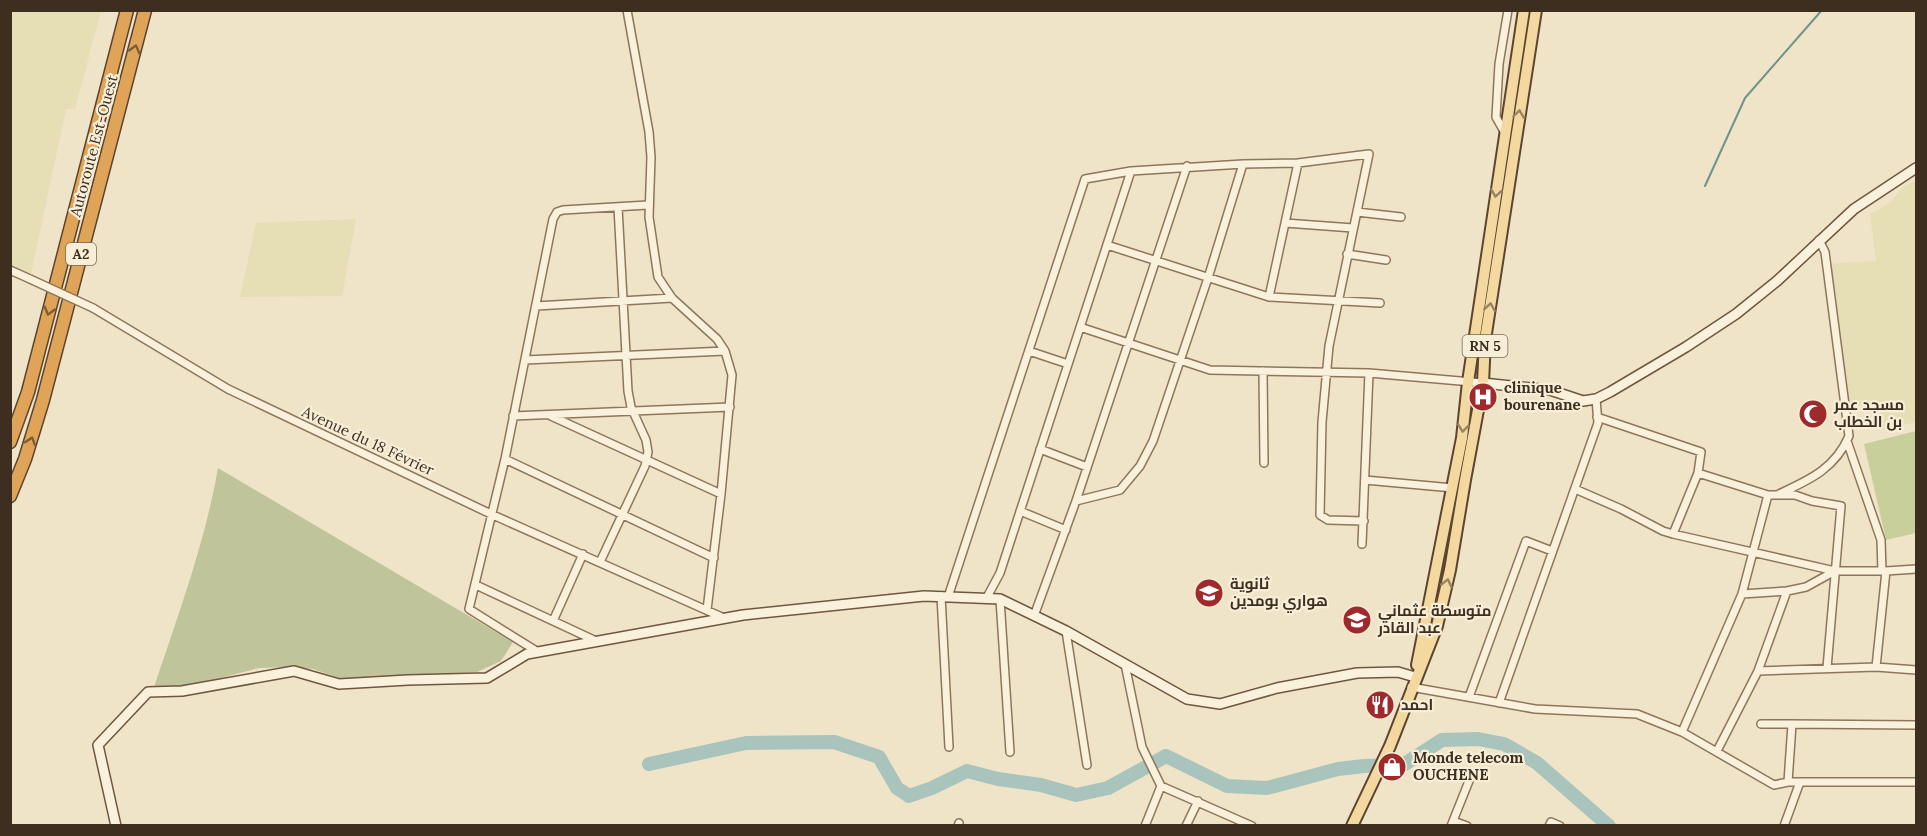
<svg xmlns="http://www.w3.org/2000/svg" width="1927" height="836" viewBox="0 0 1927 836" font-family="Lora,Cairo,serif">
<style>
.farmland{fill:#e6deb5}
.green{fill:#c9cf9b}
.cemetery{fill:#bfc49a}
.lines{fill:none;stroke-linecap:round;stroke-linejoin:round}
.stream{stroke:#6f938a;stroke-width:2}
.river{stroke:#a9c4bc;stroke-width:14}
.street-casing{stroke:#8d765c;stroke-width:10}
.secondary-casing{stroke:#6f573f;stroke-width:12}
.primary-casing{stroke:#5b4430;stroke-width:14}
.highway-casing{stroke:#5b4430;stroke-width:15}
.street{stroke:#faf1dc;stroke-width:7}
.secondary{stroke:#faf1dc;stroke-width:9}
.primary{stroke:#f3d9a0;stroke-width:10}
.highway{stroke:#e0a458;stroke-width:12}
.street-bridge-casing{stroke:#8d765c;stroke-width:10;stroke-linecap:butt}
.street-bridge{stroke:#faf1dc;stroke-width:7}
.oneway{stroke:#7e5d36}
.oneway2{stroke:#988460}
.labels{text-anchor:middle;stroke-width:4.5;stroke-linejoin:round;paint-order:stroke}
.shield{fill:#f7eed8;stroke:#756857;stroke-width:1.5}
.shield-label{font-size:14px;font-weight:bold;fill:#3d2e20}
.street-label{font-size:15px;fill:#3d2e20;stroke:#f7eed8}
.poi-label{font-size:15px;font-weight:bold;fill:#3d2e20;stroke:#f7eed8;text-anchor:start}
</style>
<rect width="100%" height="100%" fill="#f0e4c8"/>
<path class="farmland" d="M10,11H101L75,109H66L30,279L11,270Z
M1916,180V422L1882,430L1878,404L1850,408L1827,264L1876,261L1870,214L1890,203L1902,188Z
M356,219L342,296L240,297L256,223Z"/>
<path class="green" d="M1916,431V533L1886,540L1864,444Z"/>
<path class="cemetery" d="M218,468L513,642L501,661L477,672L342,679L313,669L292,667L259,668L190,686L156,689L154,687C178,615 205,543 218,468Z"/>
<g class="lines">
<path class="stream" d="M1705,186L1745,98L1822,10"/>
<path class="river" d="M649,764L746,743L834,742L879,757L897,788L909,796L932,788L967,771L998,779L1041,785L1076,795L1108,788L1166,756L1227,786L1267,788L1338,769L1364,766L1403,765L1442,740L1478,739L1504,744L1537,763L1609,826"/>
<g class="street-casing">
<path id="street" d="M627,10L649,132L651,157L649,217L658,277L672,298L717,339L725,351L732,375L721,494L707,610
M1505,133L1496,117L1499,64L1508,10
M1243,164L1298,163L1369,154L1329,346L1322,422L1320,515L1328,520L1364,521
M1357,212L1401,217
M1285,223L1353,228
M1107,245L1269,297L1380,303
M1347,254L1386,260
M10,270L30,279
M1269,297L1298,163
M536,306L672,298
M93,308L228,389L493,515L724,618
M1080,327L1210,370L1369,373L1483,383
M1029,351L1068,364
M525,360L725,351
M1263,371L1264,463
M513,416L730,407
M551,416L721,494
M1597,417L1701,452L1698,473L1673,534
M1847,441L1881,540L1882,571
M1040,449L1087,467
M505,459L714,558
M1698,473L1768,495H1795L1812,501L1841,506L1827,668
M1365,480L1453,488
M1575,489L1621,509L1663,531L1673,534L1835,571H1886L1916,569
M1779,494C1809,480 1835,469 1849,436L1825,252L1819,240
M1020,511L1066,530
M1362,544L1369,373
M600,562L645,466L648,452L646,440L631,407L628,391L618,207
M476,585L596,641
M1742,594L1787,591L1806,587L1835,571
M941,596L949,747
M948,597L1085,179L1131,171
M986,599L1000,573L1131,171L1243,164L1208,278L1153,441L1140,466L1120,490L1076,501
M1000,599L1010,752
M1034,616L1076,501L1187,166
M553,621L583,554
M1066,631L1087,765
M538,652L469,609L505,459L553,219L557,212L563,210L648,205
M1125,664L1142,747L1161,786
M1876,667L1886,571
M1758,671L1787,591
M1411,687L1535,709L1637,714L1682,732L1774,785L1788,782L1792,724L1916,725
M1469,697L1526,541L1552,551
M1499,703L1598,423L1596,399
M1761,724H1792
M1682,732L1742,594L1768,495
M1717,751L1758,671L1876,667L1916,670
M1788,782H1916
M1453,821L1467,826
M958,826L959,823
M1145,826L1161,786L1252,826
M1186,826L1198,801
M1451,826L1471,776
M1549,826L1551,822L1560,826
M1784,826L1800,782"/>
</g>
<g class="secondary-casing">
<path id="secondary" d="M1483,383L1550,390L1583,401L1596,399L1610,392L1686,347L1736,314L1777,281L1854,209L1916,168
M116,826L98,745L148,692L182,691L294,671L339,684L408,680L487,678L527,654L743,615L924,596L1000,599L1066,631L1187,699L1220,704L1277,688L1357,673L1398,672L1415,677"/>
</g>
<g class="primary-casing">
<path id="primary" d="M1417,665L1462,438L1468,382L1524,10
M1352,826L1390,746L1437,626L1450,570L1465,480L1483,383L1485,340L1536,10"/>
</g>
<g class="highway-casing">
<path id="highway" d="M10,442L28,392L127,10
M10,496L25,459L43,400L145,10"/>
</g>
<use href="#street" class="street"/>
<use href="#secondary" class="secondary"/>
<use href="#primary" class="primary"/>
<use href="#highway" class="highway"/>
<g class="street-bridge-casing">
<path id="street-bridge" d="M30,279L93,308"/>
</g>
<use href="#street-bridge" class="street-bridge"/>
</g>
<defs><path id="oneway-chevron" d="M-2-3.5L2.5 0L-2 3.5" fill="none" stroke-width="1.6" stroke-linecap="round" stroke-linejoin="round" transform="scale(1.5)"/></defs>
<g class="oneway">
<use href="#oneway-chevron" transform="translate(135 49) rotate(-75)"/>
<use href="#oneway-chevron" transform="translate(49 311) rotate(105)"/>
<use href="#oneway-chevron" transform="translate(31 441) rotate(-73)"/>
</g>
<g class="oneway2">
<use href="#oneway-chevron" transform="translate(1519 114) rotate(-82)"/>
<use href="#oneway-chevron" transform="translate(1496 193) rotate(99)"/>
<use href="#oneway-chevron" transform="translate(1490 307) rotate(-81)"/>
<use href="#oneway-chevron" transform="translate(1463 428) rotate(96)"/>
<use href="#oneway-chevron" transform="translate(1447 583) rotate(-77)"/>
</g>
<defs>
<g id="hospital-disc" transform="scale(1.5)"><circle r="9.5" fill="#9e2a2b" stroke="#f7eed8"/><path d="M-5-5h3v3.5h4V-5h3V5h-3V1.5h-4V5h-3Z" fill="#fff"/></g>
<g id="mosque-disc" transform="scale(1.5)"><circle r="9.5" fill="#9e2a2b" stroke="#f7eed8"/><path d="M3.5-4.9A6 6 0 1 0 3.5 4.9A5 5 0 1 1 3.5-4.9Z" fill="#fff"/></g>
<g id="school-disc" transform="scale(1.5)"><circle r="9.5" fill="#9e2a2b" stroke="#f7eed8"/><path d="M0-5L7-2L0 1L-7-2ZM-4 1L0 2.5L4 1V4Q0 6-4 4Z" fill="#fff"/></g>
<g id="restaurant-disc" transform="scale(1.5)"><circle r="9.5" fill="#9e2a2b" stroke="#f7eed8"/><path d="M-5-6h1v4h1v-4h1v4h1v-4h1v5L-1.5 .5V6h-2V.5L-5-1ZM5-6V6H3V1.5H1.5Q1.5-4 5-6Z" fill="#fff"/></g>
<g id="shop-disc" transform="scale(1.5)"><circle r="9.5" fill="#9e2a2b" stroke="#f7eed8"/><path d="M-5-2.5h2.3a2.7 3.5 0 0 1 5.4 0H5L5.5 6h-11ZM-1.5-2.5h3a1.5 2.3 0 0 0-3 0Z" fill="#fff"/></g>
</defs>
<g fill-rule="evenodd">
<use href="#hospital-disc" x="1483" y="397"/>
<use href="#mosque-disc" x="1813" y="414"/>
<use href="#school-disc" x="1209" y="593"/>
<use href="#school-disc" x="1357" y="620"/>
<use href="#restaurant-disc" x="1380" y="705"/>
<use href="#shop-disc" x="1392" y="767"/>
</g>
<g class="labels">
<g class="shield">
<rect x="66" y="243" width="30" height="22" rx="4.5"/>
<rect x="1462.5" y="335" width="45" height="22" rx="4.5"/>
</g>
<g class="shield-label">
<text x="81" y="259">A2</text>
<text x="1485" y="351">RN 5</text>
</g>
<g class="street-label">
<text transform="translate(94 146) rotate(-75)" y="5">Autoroute Est-Ouest</text>
<text transform="translate(368 441) rotate(25)" y="5">Avenue du 18 Février</text>
</g>
<g class="poi-label">
<text x="1504" y="393">clinique<tspan x="1504" dy="17">bourenane</tspan></text>
<text x="1834" y="410">مسجد عمر<tspan x="1834" dy="17">بن الخطاب</tspan></text>
<text x="1230" y="589">ثانوية<tspan x="1230" dy="17">هواري بومدين</tspan></text>
<text x="1378" y="616">متوسطة عثماني<tspan x="1378" dy="17">عبد القادر</tspan></text>
<text x="1401" y="710">احمد</text>
<text x="1413" y="763">Monde telecom<tspan x="1413" dy="17">OUCHENE</tspan></text>
</g>
</g>
<rect width="1927" height="836" fill="none" stroke="#3d2e20" stroke-width="24"/>
</svg>
